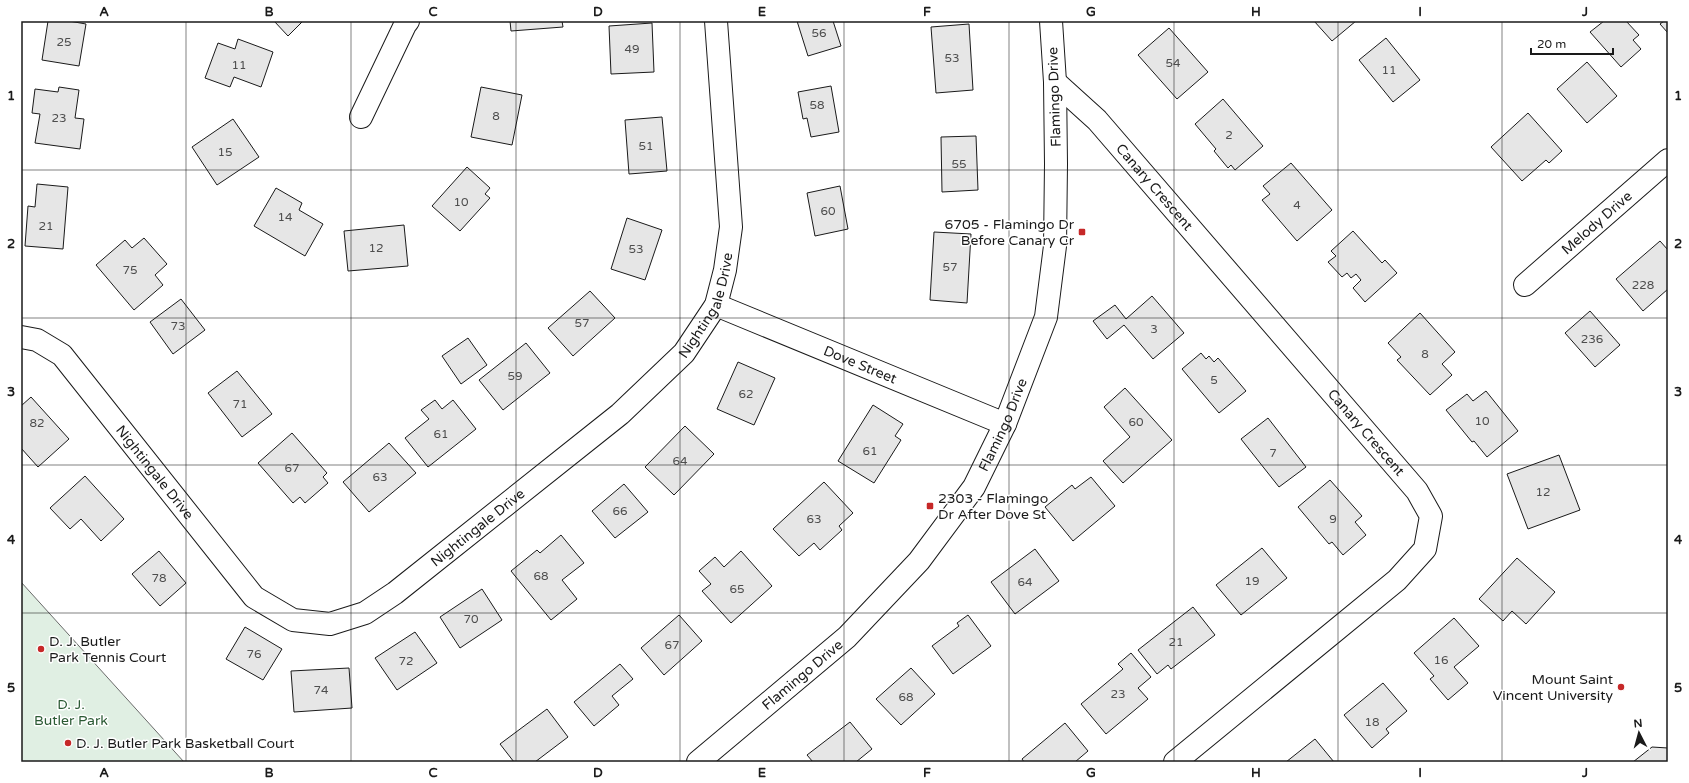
<svg xmlns="http://www.w3.org/2000/svg" width="1689" height="783" viewBox="0 0 1689 783" font-family="'Varela Round',sans-serif">
<style>
.green{fill:#e0efe3;stroke:#6a6a6a}
.building{fill:#e6e6e6;stroke:#1a1a1a}
.lines{fill:none;stroke-linecap:round;stroke-linejoin:round}
.street-casing{stroke:#1a1a1a;stroke-width:24}
.secondary-casing{stroke:#1a1a1a;stroke-width:24}
.street{stroke:#fff;stroke-width:22}
.secondary{stroke:#fff;stroke-width:22}
.grid{fill:none;stroke:#1a1a1a;stroke-width:1;stroke-opacity:0.55}
.poi-dot{fill:#c62828;stroke:#fff;stroke-width:1.5}
.labels{text-anchor:middle;stroke-width:3;stroke-linejoin:round;paint-order:stroke}
.number-label{font-size:12px;fill:#4d4d4d}
.street-label{font-size:14px;fill:#1a1a1a;stroke:#fff}
.poi-label{font-size:14px;fill:#1a1a1a;stroke:#fff;text-anchor:start}
.park-label{font-size:14px;fill:#2b5a34;stroke:#fff}
.neatline{fill:none;stroke:#1a1a1a;stroke-width:1.5}
.grid-label{font-size:13px;text-anchor:middle;font-weight:bold;fill:#1a1a1a}
</style>
<rect width="100%" height="100%" fill="#fff"/>
<path class="green" d="M21,582L184,762H21Z"/>
<path class="building" d="M48,21H69L86,24L79,66L42,60Z
M274,21H303L288,36Z
M510,21H562L563,27L511,31Z
M797,21H833L841,46L808,56Z
M1314,21H1356L1332,41Z
M1604,21H1626L1639,35L1633,40L1641,49L1621,67L1590,32Z
M1664,21H1668V33L1660,24Z
M652,23L654,72L611,74L609,26Z
M969,24L973,90L936,93L931,27Z
M1169,28L1208,72L1177,99L1138,55Z
M1386,38L1420,80L1393,102L1359,60Z
M238,39L273,52L261,87L234,77L230,87L205,78L218,43L235,49Z
M1587,62L1617,96L1587,123L1557,89Z
M831,86L839,132L811,137L807,118L803,119L798,92Z
M59,87L79,90L75,118L84,119L80,149L35,143L40,114L32,113L35,89L58,92Z
M481,87L522,95L512,145L471,137Z
M1223,99L1263,146L1235,170L1231,165L1228,168L1214,151L1216,149L1195,124Z
M1528,113L1562,151L1549,163L1546,160L1522,181L1491,147Z
M662,117L667,171L629,174L625,120Z
M233,119L259,157L217,185L192,147Z
M976,136L978,190L942,192L941,137Z
M1291,163L1332,210L1297,241L1262,200L1270,194L1263,186Z
M467,167L490,188L485,194L490,198L460,231L432,206Z
M37,184L68,187L63,249L25,246L28,206L35,207Z
M840,186L848,229L815,236L807,193Z
M276,188L302,203L299,210L323,224L305,256L254,226Z
M627,218L662,230L645,280L611,269Z
M404,225L408,266L348,271L344,231Z
M1353,231L1382,263L1385,260L1397,273L1365,302L1353,288L1361,280L1356,274L1351,278L1347,273L1342,277L1328,262L1336,256L1331,251Z
M934,232L971,234L967,303L930,300Z
M144,238L167,264L155,275L163,285L134,310L96,265L125,240L132,248Z
M1660,241L1668,250V289L1643,311L1616,279Z
M590,291L615,318L573,356L548,328Z
M1152,296L1184,333L1153,359L1124,325L1107,339L1093,321L1115,305L1126,319Z
M181,299L205,330L173,354L150,322Z
M1590,311L1620,345L1595,367L1565,333Z
M1420,313L1455,352L1442,364L1452,375L1430,395L1397,360L1401,357L1388,343Z
M468,338L487,365L461,384L442,356Z
M526,343L550,373L503,410L479,380Z
M1201,353L1206,359L1209,356L1214,362L1218,358L1246,391L1219,413L1182,369Z
M738,362L775,378L754,425L717,409Z
M237,371L272,414L242,437L208,393Z
M1125,388L1172,440L1123,483L1103,461L1130,437L1104,407Z
M1486,391L1518,431L1487,457L1474,441L1472,442L1446,410L1467,394L1473,401Z
M31,397L69,439L38,467L21,448V406Z
M435,400L442,409L453,400L476,429L428,467L405,438L429,419L421,410Z
M873,405L903,424L895,436L901,440L874,483L838,461Z
M1268,418L1306,467L1279,487L1241,439Z
M685,426L714,454L674,495L645,467Z
M292,433L327,473L323,477L328,483L305,503L300,497L293,503L258,463Z
M389,443L416,473L369,512L343,482Z
M1559,455L1580,510L1528,529L1507,474Z
M85,476L124,519L101,541L81,519L70,529L50,508Z
M1091,477L1115,506L1073,541L1045,507L1072,485L1075,489Z
M1330,480L1362,516L1355,522L1366,535L1343,555L1332,542L1329,544L1298,507Z
M824,482L853,513L839,526L842,530L820,550L814,543L799,556L773,529Z
M624,484L648,512L615,538L592,511Z
M561,535L584,563L562,580L577,599L551,620L511,571L537,550L540,553Z
M1262,548L1287,578L1241,615L1216,585Z
M1035,549L1059,581L1015,614L991,582Z
M159,551L186,583L160,606L132,574Z
M741,551L772,586L731,623L702,591L711,584L699,571L715,557L724,567Z
M1517,558L1555,592L1526,624L1512,611L1503,621L1479,599Z
M482,589L502,620L460,648L440,617Z
M1193,607L1215,635L1171,669L1168,665L1157,674L1138,650Z
M679,615L702,641L664,675L641,648Z
M968,615L991,646L953,674L932,646L959,626L957,623Z
M1454,618L1479,646L1454,667L1468,683L1448,700L1430,679L1434,676L1414,653Z
M245,627L282,649L263,680L226,659Z
M415,632L437,663L397,690L375,658Z
M1131,653L1151,677L1138,688L1148,699L1106,734L1081,704L1123,669L1118,664Z
M620,664L633,679L612,696L619,705L594,726L574,702Z
M349,668L352,708L294,712L291,671Z
M911,668L935,694L901,725L876,699Z
M1383,683L1407,711L1386,729L1389,733L1372,748L1344,715Z
M547,709L568,737L535,762H514L500,744Z
M850,722L872,749L856,762H813L807,755Z
M1065,723L1088,751L1075,762H1024L1022,759Z
M1315,739L1334,762H1286Z
M1652,747L1668,748V762H1633Z"/>
<g class="lines">
<g class="street-casing">
<g id="street">
<path id="s1" d="M1055,82L1097,120L1417,491L1431,516L1425,549L1397,580L1175,762"/>
<path d="M361,117L405,25L408,21"/>
<path id="s2" d="M1525,285L1668,160"/>
<path id="s3" d="M716,305L1005,424"/>
<path id="s4" d="M21,337L37,340L62,355L254,597L293,620L330,624L365,613L395,593L620,414L684,353L716,305L725,270L731,227L716,21"/>
</g>
</g>
<g class="secondary-casing">
<g id="secondary">
<path id="s5" d="M698,762L847,637L919,561L974,487L1005,424L1046,317L1055,246L1056,164L1055,82L1051,21"/>
</g>
</g>
<use href="#street" class="street"/>
<use href="#secondary" class="secondary"/>
</g>
<path class="grid" d="M186,21V762M351,21V762M516,21V762M680,21V762M844,21V762M1009,21V762M1174,21V762M1338,21V762M1502,21V762M21,170H1668M21,318H1668M21,465H1668M21,613H1668"/>
<g class="poi-dot">
<rect x="1078" y="228" width="8" height="8" rx="2"/>
<rect x="926" y="502" width="8" height="8" rx="2"/>
<circle cx="41" cy="649" r="4"/>
<circle cx="1621" cy="687" r="4"/>
<circle cx="68" cy="743" r="4"/>
</g>
<g class="labels">
<g class="number-label">
<text x="819" y="37">56</text>
<text x="64" y="46">25</text>
<text x="632" y="53">49</text>
<text x="952" y="62">53</text>
<text x="1173" y="67">54</text>
<text x="239" y="69">11</text>
<text x="1389" y="74">11</text>
<text x="817" y="109">58</text>
<text x="496" y="120">8</text>
<text x="59" y="122">23</text>
<text x="1229" y="139">2</text>
<text x="646" y="150">51</text>
<text x="225" y="156">15</text>
<text x="959" y="168">55</text>
<text x="461" y="206">10</text>
<text x="1297" y="209">4</text>
<text x="828" y="215">60</text>
<text x="285" y="221">14</text>
<text x="46" y="230">21</text>
<text x="376" y="252">12</text>
<text x="636" y="253">53</text>
<text x="950" y="271">57</text>
<text x="130" y="274">75</text>
<text x="1643" y="289">228</text>
<text x="582" y="327">57</text>
<text x="178" y="330">73</text>
<text x="1154" y="333">3</text>
<text x="1592" y="343">236</text>
<text x="1425" y="358">8</text>
<text x="515" y="380">59</text>
<text x="1214" y="384">5</text>
<text x="746" y="398">62</text>
<text x="240" y="408">71</text>
<text x="1482" y="425">10</text>
<text x="1136" y="426">60</text>
<text x="37" y="427">82</text>
<text x="441" y="438">61</text>
<text x="870" y="455">61</text>
<text x="1273" y="457">7</text>
<text x="680" y="465">64</text>
<text x="292" y="472">67</text>
<text x="380" y="481">63</text>
<text x="1543" y="496">12</text>
<text x="620" y="515">66</text>
<text x="814" y="523">63</text>
<text x="1333" y="523">9</text>
<text x="541" y="580">68</text>
<text x="159" y="582">78</text>
<text x="1252" y="585">19</text>
<text x="1025" y="586">64</text>
<text x="737" y="593">65</text>
<text x="471" y="623">70</text>
<text x="1176" y="646">21</text>
<text x="672" y="649">67</text>
<text x="254" y="658">76</text>
<text x="1441" y="664">16</text>
<text x="406" y="665">72</text>
<text x="321" y="694">74</text>
<text x="1118" y="698">23</text>
<text x="906" y="701">68</text>
<text x="1372" y="726">18</text>
</g>
<g class="street-label">
<text transform="translate(1054 97) rotate(-92)" y="5">Flamingo Drive</text>
<text dy="5" stroke="none"><textPath href="#s1" startOffset="145">Canary Crescent</textPath></text>
<text dy="5" stroke="none"><textPath href="#s2" startOffset="95">Melody Drive</textPath></text>
<text dy="5" stroke="none"><textPath href="#s4" startOffset="939">Nightingale Drive</textPath></text>
<text dy="5" stroke="none"><textPath href="#s3" startOffset="156">Dove Street</textPath></text>
<text dy="5" stroke="none"><textPath href="#s5" startOffset="460">Flamingo Drive</textPath></text>
<text dy="5" stroke="none"><textPath href="#s1" startOffset="469">Canary Crescent</textPath></text>
<text dy="5" stroke="none"><textPath href="#s4" startOffset="195">Nightingale Drive</textPath></text>
<text dy="5" stroke="none"><textPath href="#s4" startOffset="615">Nightingale Drive</textPath></text>
<text dy="5" stroke="none"><textPath href="#s5" startOffset="136">Flamingo Drive</textPath></text>
</g>
<g class="poi-label">
<text x="1074" y="229" text-anchor="end">6705 - Flamingo Dr<tspan x="1074" dy="16">Before Canary Cr</tspan></text>
<text x="938" y="503">2303 - Flamingo<tspan x="938" dy="16">Dr After Dove St</tspan></text>
<text x="49" y="646">D. J. Butler<tspan x="49" dy="16">Park Tennis Court</tspan></text>
<text x="1613" y="684" text-anchor="end">Mount Saint<tspan x="1613" dy="16">Vincent University</tspan></text>
<text x="76" y="748">D. J. Butler Park Basketball Court</text>
</g>
<g class="park-label">
<text x="71" y="709">D. J.<tspan x="71" dy="16">Butler Park</tspan></text>
</g>
</g>
<rect width="1689" height="783" fill="none" stroke="#ffffff" stroke-width="44"/>
<g transform="translate(1639 733) rotate(354)" stroke="#ffffff" stroke-width="3" paint-order="stroke">
<path d="M0-3L7 15L0 10L-7 15Z" fill="#1a1a1a"/>
<text y="-6" font-size="11" font-weight="bold" text-anchor="middle" fill="#1a1a1a">N</text>
</g>
<path d="M1531 48v6h82v-6" fill="none" stroke="#1a1a1a" stroke-width="2"/>
<text x="1537" y="48" font-size="12" fill="#1a1a1a" stroke="#ffffff" stroke-width="3" paint-order="stroke">20 m</text>
<rect x="22" y="22" width="1645" height="739" class="neatline"/>
<g class="grid-label">
<text x="104" y="16">A</text>
<text x="269" y="16">B</text>
<text x="433" y="16">C</text>
<text x="598" y="16">D</text>
<text x="762" y="16">E</text>
<text x="927" y="16">F</text>
<text x="1091" y="16">G</text>
<text x="1256" y="16">H</text>
<text x="1420" y="16">I</text>
<text x="1585" y="16">J</text>
<text x="11" y="100">1</text>
<text x="1678" y="100">1</text>
<text x="11" y="248">2</text>
<text x="1678" y="248">2</text>
<text x="11" y="396">3</text>
<text x="1678" y="396">3</text>
<text x="11" y="544">4</text>
<text x="1678" y="544">4</text>
<text x="11" y="692">5</text>
<text x="1678" y="692">5</text>
<text x="104" y="777">A</text>
<text x="269" y="777">B</text>
<text x="433" y="777">C</text>
<text x="598" y="777">D</text>
<text x="762" y="777">E</text>
<text x="927" y="777">F</text>
<text x="1091" y="777">G</text>
<text x="1256" y="777">H</text>
<text x="1420" y="777">I</text>
<text x="1585" y="777">J</text>
</g>
</svg>
